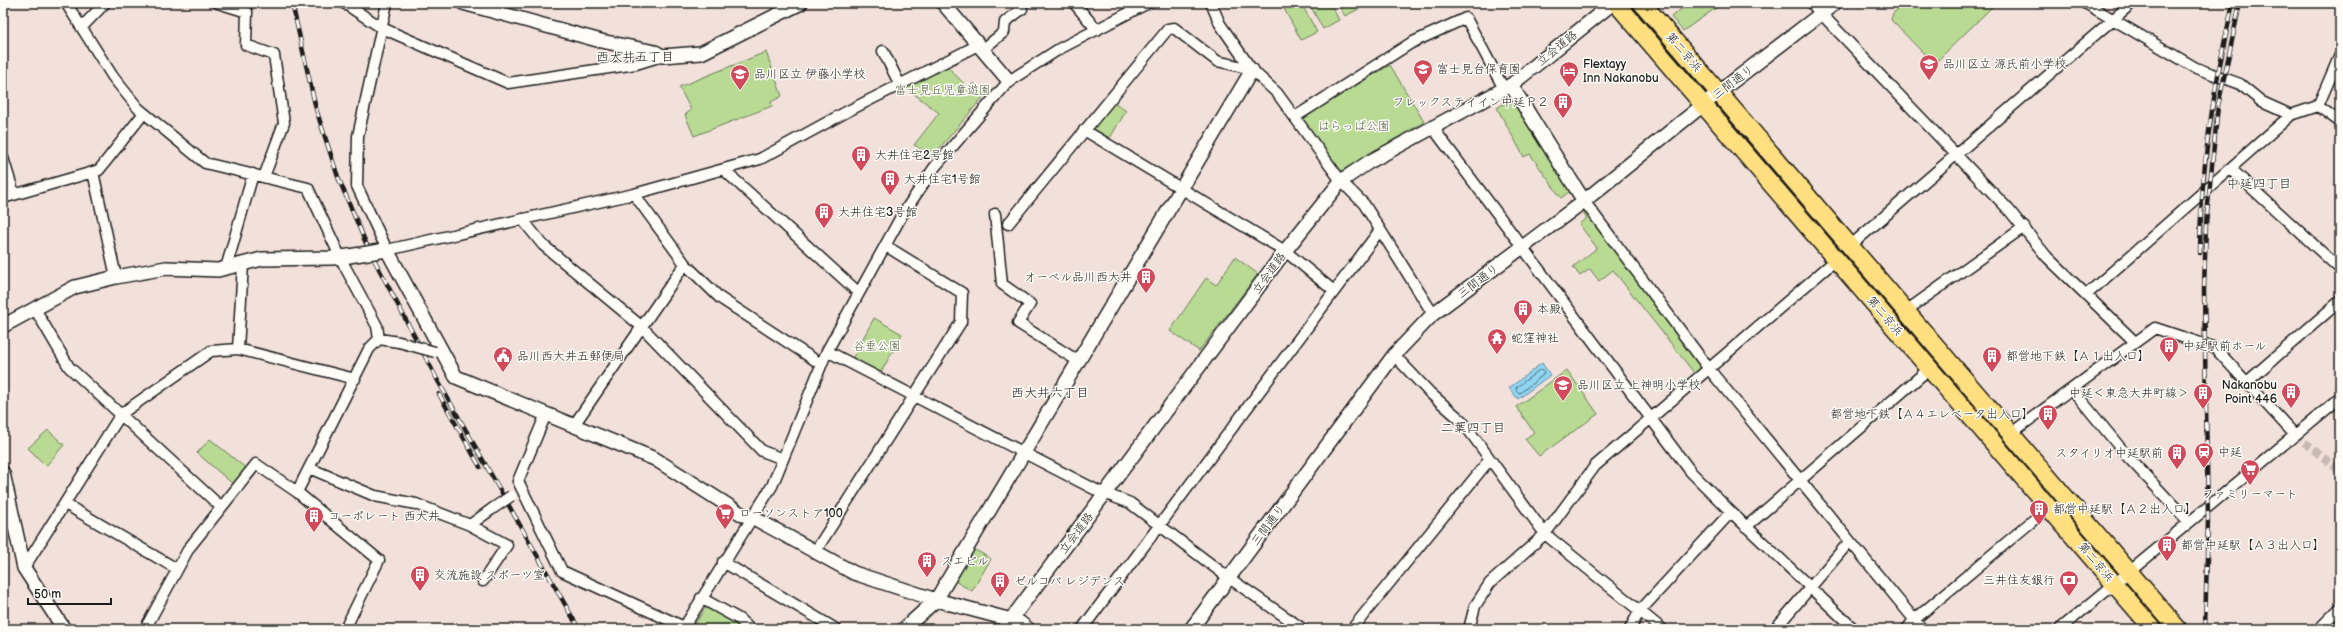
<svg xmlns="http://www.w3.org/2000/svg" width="2343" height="632" viewBox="0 0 2343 632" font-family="'Balsamiq Sans','Klee One',sans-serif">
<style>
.green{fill:#b8da93;stroke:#6a7b58}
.water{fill:#8fd5f1;stroke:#618b9c}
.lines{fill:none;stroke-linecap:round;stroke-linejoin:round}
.shore{stroke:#4a6671;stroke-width:1}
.pedestrian-tunnel{stroke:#c7bab4;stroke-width:8;stroke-dasharray:8 4;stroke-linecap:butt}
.minor-casing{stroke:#1c1c1c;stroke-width:13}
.tertiary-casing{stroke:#1c1c1c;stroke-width:16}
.trunk-casing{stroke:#1c1c1c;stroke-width:20}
.minor{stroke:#fdfcf7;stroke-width:10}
.tertiary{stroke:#fdfcf7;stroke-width:13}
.trunk{stroke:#ffdf80;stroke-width:17}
.rail-casing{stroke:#1c1c1c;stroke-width:4.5}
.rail{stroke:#fdfcf7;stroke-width:3;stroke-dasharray:9;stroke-linecap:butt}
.minor-bridge-casing{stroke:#1c1c1c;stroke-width:13;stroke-linecap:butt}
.tertiary-bridge-casing{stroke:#1c1c1c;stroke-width:16;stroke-linecap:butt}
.minor-bridge{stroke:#fdfcf7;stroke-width:10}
.tertiary-bridge{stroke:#fdfcf7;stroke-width:13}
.labels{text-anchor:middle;stroke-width:3;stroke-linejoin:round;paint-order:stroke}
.street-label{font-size:12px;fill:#1c1c1c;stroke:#fdfcf7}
.poi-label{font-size:12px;fill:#1c1c1c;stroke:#fdfcf7;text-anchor:start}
.park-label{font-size:12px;fill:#535e46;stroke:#fdfcf7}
.neighbourhood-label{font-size:13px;fill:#1c1c1c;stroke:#fdfcf7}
</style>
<rect width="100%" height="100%" fill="#f2e1da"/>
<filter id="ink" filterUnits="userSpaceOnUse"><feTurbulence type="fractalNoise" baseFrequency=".025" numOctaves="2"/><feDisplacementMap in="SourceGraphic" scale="8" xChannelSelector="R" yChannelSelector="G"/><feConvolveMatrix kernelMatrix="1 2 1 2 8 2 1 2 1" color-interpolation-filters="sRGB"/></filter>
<g filter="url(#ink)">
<path class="green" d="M1286,3H1301L1317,32L1301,40L1282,5Z
M1309,3H1330L1339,20L1323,29Z
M1337,3H1358L1361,8L1345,16Z
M1689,3H1723L1683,31L1671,17Z
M1906,3H1996L1934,64L1891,20L1893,13Z
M766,52L782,96L771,102L772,106L694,136L685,115L691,110L679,87Z
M1390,65L1424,122L1341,171L1302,118Z
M947,66L968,88L974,83L984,96L932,157L914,145L939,113L905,87Z
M1511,99L1589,217L1703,368L1695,374L1613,270L1599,281L1590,269L1580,276L1573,267L1597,248L1579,224L1587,218L1569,192L1561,198L1530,154L1524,157L1497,108Z
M1114,102L1126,111L1110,138L1092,128Z
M1235,257L1258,274L1199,351L1170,331L1206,278L1216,285Z
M874,318L902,334L880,374L852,359Z
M1567,370L1598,414L1539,456L1525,439L1534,432L1516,407Z
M48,430L64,445L46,466L28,448Z
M210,439L247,469L234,485L197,453Z
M972,548L991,559L972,591L953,580Z
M707,605L747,629H692Z"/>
<path class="water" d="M1542,363L1550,375L1518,399L1509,388Z"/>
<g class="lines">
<path class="shore" d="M1540,370L1544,372L1543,375L1520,393L1517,392L1516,388Z"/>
<path class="pedestrian-tunnel" d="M2295,435L2340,471"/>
<g class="minor-casing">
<path id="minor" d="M66,3L113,77L138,108L205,163L308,188L344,265L377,326L379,339L369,349L297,492
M218,3L247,12L246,45L274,55L284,123L264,177
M344,3L382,28L508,83L636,64L662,56
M387,3L358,136L357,186L387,250L634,194L760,159L848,111L978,45
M1074,3L1097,30
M1211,3L1220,24L1252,70L1277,93L1341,181L1364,204L1433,314
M1811,3L2009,210L2047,257L2135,342
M2085,3L2196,68L2240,84L2262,102L2291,115L2318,106L2340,122
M82,27L105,3
M982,50L1004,32L1005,22L1022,9
M883,51L900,85
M2318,106L2340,55
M1295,117L1411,43L1466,18L1504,89
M1433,128L1691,472L1731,512L1854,629
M1084,130L1285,251L1334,291
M3,158L14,194
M2231,169L2340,269
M724,170L859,293
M634,194L685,264L720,298L821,364
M3,198L93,172
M1584,201L1709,369L1922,629
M995,214L1002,284L1030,304L1018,323L1078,361
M522,219L543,245L641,326L762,451L783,459
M1008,224L1168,29L1174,28L1217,61L1251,69
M1850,246L2132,3
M226,268L253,174
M116,277L93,172L99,170L144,113
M2086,295L2291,115
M35,309L69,367L221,507
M1906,311L2024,227
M379,339L399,342
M238,349L243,264
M827,351L1098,491L1130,503L1229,578L1303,629
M1394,355L1430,393L1462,421L1545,534L1662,629
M2247,382L2340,301
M2072,389L2127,456L2189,522
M546,414L518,481L562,571L684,627
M574,425L685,264
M2010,434L2155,328L2215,348L2295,435
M309,468L375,496L416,504L470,525L507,545L483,581
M65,504L177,569
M3,518L12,515
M470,525L492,509
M1746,527L1930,368
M815,552L961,322L962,293L886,246
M723,562L836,629
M24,568L121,414L211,351L238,349L355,379
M701,598L739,619L750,629
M145,629L189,548L256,464L297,492L379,560L345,629
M683,629L772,486L827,351L902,215L934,168L1009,81L1059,49L1148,3
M1082,629L1380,230
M1352,629L1490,459
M1469,629L1475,606L1490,583L1545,534L1595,466L1837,259
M1630,629L1639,612L1731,512
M1775,629L1849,542
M1907,629L1914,620L2049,507
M2060,629L2340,398
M2319,629L2340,608"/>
</g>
<g class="tertiary-casing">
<path id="tertiary" d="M463,3L601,41L655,52L662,56L701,53L801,3
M943,3L1009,81
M1511,85L1564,170
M1567,174L1584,201
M380,251L387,250L456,377L655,459L743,515L752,517L854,573L936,600L1019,622L1028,629
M3,326L75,287L116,277L166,268L218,270L262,259L332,258L349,256
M3,473L24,568L64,629
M904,629L936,600L1252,70
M1004,629L1285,251L1341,181L1369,162L1511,85L1613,3
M1191,629L1394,355L1433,314L1584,201L1719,92L1835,3"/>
</g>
<g class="trunk-casing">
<path id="trunk" d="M1616,3L2153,629
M1642,3L2178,629"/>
</g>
<use href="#minor" class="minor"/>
<use href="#tertiary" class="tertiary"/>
<use href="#trunk" class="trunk"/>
<g class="rail-casing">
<path id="rail" d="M292,3L316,109L338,177L368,248L438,381L579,629
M2200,253C2200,168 2214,85 2233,3
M439,394L480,467
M2205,629L2208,520L2204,290L2206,224L2218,106L2240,3"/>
</g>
<use href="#rail" class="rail"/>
<g class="minor-bridge-casing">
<path id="minor-bridge" d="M399,342L435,352
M492,509L511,496"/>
</g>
<g class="tertiary-bridge-casing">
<path id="tertiary-bridge" d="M349,256L380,251"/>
</g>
<use href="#minor-bridge" class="minor-bridge"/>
<use href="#tertiary-bridge" class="tertiary-bridge"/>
</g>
</g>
<defs>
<g id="school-pin" transform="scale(1)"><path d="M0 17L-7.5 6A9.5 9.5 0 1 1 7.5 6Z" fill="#d1495b" stroke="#fdfcf7"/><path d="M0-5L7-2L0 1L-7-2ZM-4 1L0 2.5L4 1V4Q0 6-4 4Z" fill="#fff"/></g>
<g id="hotel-pin" transform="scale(1)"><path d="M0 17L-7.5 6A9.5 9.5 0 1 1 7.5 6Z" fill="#d1495b" stroke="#fdfcf7"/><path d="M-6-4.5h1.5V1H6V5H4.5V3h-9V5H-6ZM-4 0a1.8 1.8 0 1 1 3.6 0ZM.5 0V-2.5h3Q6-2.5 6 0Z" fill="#fff"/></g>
<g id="building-pin" transform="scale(1)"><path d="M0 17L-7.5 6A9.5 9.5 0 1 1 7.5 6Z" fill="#d1495b" stroke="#fdfcf7"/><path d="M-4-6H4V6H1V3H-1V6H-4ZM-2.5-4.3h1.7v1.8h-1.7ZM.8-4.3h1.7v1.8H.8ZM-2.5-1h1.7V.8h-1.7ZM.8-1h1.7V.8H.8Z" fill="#fff"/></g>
<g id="temple-pin" transform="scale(1)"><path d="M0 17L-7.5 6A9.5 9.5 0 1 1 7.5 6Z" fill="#d1495b" stroke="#fdfcf7"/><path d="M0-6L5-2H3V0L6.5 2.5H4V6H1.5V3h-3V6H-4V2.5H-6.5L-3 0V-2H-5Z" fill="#fff"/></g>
<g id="civic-pin" transform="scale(1)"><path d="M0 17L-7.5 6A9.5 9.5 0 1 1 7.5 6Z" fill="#d1495b" stroke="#fdfcf7"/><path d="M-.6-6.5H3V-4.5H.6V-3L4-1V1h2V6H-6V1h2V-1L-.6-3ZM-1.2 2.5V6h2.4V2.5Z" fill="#fff"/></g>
<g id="station-pin" transform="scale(1)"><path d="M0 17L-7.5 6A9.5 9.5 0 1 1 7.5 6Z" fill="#d1495b" stroke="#fdfcf7"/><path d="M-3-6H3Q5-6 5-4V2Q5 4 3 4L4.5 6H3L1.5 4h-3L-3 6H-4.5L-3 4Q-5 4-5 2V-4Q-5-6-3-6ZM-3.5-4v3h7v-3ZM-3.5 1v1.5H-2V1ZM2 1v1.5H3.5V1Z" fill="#fff"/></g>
<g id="supermarket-pin" transform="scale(1)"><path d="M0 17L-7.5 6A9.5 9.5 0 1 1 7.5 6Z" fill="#d1495b" stroke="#fdfcf7"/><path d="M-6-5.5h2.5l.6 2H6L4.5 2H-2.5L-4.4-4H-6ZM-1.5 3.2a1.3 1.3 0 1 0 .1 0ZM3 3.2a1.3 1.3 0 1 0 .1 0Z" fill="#fff"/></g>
<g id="bank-pin" transform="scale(1)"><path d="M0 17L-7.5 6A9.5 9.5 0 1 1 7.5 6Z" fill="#d1495b" stroke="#fdfcf7"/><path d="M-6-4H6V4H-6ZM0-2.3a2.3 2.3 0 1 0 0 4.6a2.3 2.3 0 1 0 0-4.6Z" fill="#fff"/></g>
</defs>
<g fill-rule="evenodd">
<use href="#school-pin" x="1929" y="64"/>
<use href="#school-pin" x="1423" y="69"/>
<use href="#hotel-pin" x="1569" y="71"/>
<use href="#school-pin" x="740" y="74"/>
<use href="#building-pin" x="1563" y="102"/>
<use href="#building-pin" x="861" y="155"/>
<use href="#building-pin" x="890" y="179"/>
<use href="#building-pin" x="824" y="212"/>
<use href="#building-pin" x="1146" y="277"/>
<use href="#building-pin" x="1523" y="309"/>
<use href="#temple-pin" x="1497" y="338"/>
<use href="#building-pin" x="2169" y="346"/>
<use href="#civic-pin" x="503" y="356"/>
<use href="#building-pin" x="1992" y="356"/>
<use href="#school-pin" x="1563" y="385"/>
<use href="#building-pin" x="2291" y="392"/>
<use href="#building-pin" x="2203" y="393"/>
<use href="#building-pin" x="2048" y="414"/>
<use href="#station-pin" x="2204" y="452"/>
<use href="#building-pin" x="2177" y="453"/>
<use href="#supermarket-pin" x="2250" y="469"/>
<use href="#building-pin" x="2039" y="509"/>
<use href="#supermarket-pin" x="725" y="513"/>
<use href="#building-pin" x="314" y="516"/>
<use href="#building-pin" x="2167" y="545"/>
<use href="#building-pin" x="927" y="561"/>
<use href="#building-pin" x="420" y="575"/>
<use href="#bank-pin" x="2069" y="580"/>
<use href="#building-pin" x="1000" y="581"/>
</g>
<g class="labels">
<g class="street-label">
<text transform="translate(1557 48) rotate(-39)" y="4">立会道路</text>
<text transform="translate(1684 52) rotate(49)" y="4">第二京浜</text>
<text transform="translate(1733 82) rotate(-37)" y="4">三間通り</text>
<text transform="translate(1269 273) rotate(-54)" y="4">立会道路</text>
<text transform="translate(1478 281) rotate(-37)" y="4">三間通り</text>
<text transform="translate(1885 316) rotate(50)" y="4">第二京浜</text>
<text transform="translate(1268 525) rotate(-53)" y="4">三間通り</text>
<text transform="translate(1076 533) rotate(-53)" y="4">立会道路</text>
<text transform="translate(2096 562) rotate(50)" y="4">第二京浜</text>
</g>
<g class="poi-label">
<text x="1583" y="68">Flextayy<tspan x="1583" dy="14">Inn Nakanobu</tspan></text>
<text x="1943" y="68">品川区立 源氏前小学校</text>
<text x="1437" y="73">富士見台保育園</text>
<text x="754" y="78">品川区立 伊藤小学校</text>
<text x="1549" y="106" text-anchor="end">フレックステイイン中延Ｐ２</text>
<text x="875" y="159">大井住宅2号館</text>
<text x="904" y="183">大井住宅1号館</text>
<text x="838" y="216">大井住宅3号館</text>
<text x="1132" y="281" text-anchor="end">オーベル品川西大井</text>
<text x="1537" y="313">本殿</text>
<text x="1511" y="342">蛇窪神社</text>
<text x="2183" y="350">中延駅前ホール</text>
<text x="517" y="360">品川西大井五郵便局</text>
<text x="2006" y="360">都営地下鉄【Ａ１出入口】</text>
<text x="1577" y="389">品川区立 上神明小学校</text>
<text x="2277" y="389" text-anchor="end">Nakanobu<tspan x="2277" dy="14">Point 446</tspan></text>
<text x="2189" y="397" text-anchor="end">中延＜東急大井町線＞</text>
<text x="2034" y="418" text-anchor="end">都営地下鉄【Ａ４エレベータ出入口】</text>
<text x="2218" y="456">中延</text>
<text x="2163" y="457" text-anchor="end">スタイリオ中延駅前</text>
<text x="2250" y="498" text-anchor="middle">ファミリーマート</text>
<text x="2053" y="513">都営中延駅【Ａ２出入口】</text>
<text x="739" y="517">ローソンストア100</text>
<text x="328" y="520">コーポレート 西大井</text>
<text x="2181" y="549">都営中延駅【Ａ３出入口】</text>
<text x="941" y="565">スエビル</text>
<text x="434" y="579">交流施設 スポーツ室</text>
<text x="2055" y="584" text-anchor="end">三井住友銀行</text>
<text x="1014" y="585">ゼルコバ レジデンス</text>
</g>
<g class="park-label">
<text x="943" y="94">富士見丘児童遊園</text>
<text x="1354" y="130">はらっぱ公園</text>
<text x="877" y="350">谷垂公園</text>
</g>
<g class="neighbourhood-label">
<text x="635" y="61">西大井五丁目</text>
<text x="2259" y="188">中延四丁目</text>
<text x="1050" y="397">西大井六丁目</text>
<text x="1473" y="432">二葉四丁目</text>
</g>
</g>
<rect width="2343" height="632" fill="none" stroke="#fdfcf7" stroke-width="16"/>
<rect x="8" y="8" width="2327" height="616" fill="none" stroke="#1c1c1c" stroke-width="1.5" filter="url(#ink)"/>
<path d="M28 598v6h83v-6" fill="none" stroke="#1c1c1c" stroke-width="2"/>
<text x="34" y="598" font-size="12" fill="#1c1c1c" stroke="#fdfcf7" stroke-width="3" paint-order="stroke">50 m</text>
</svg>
